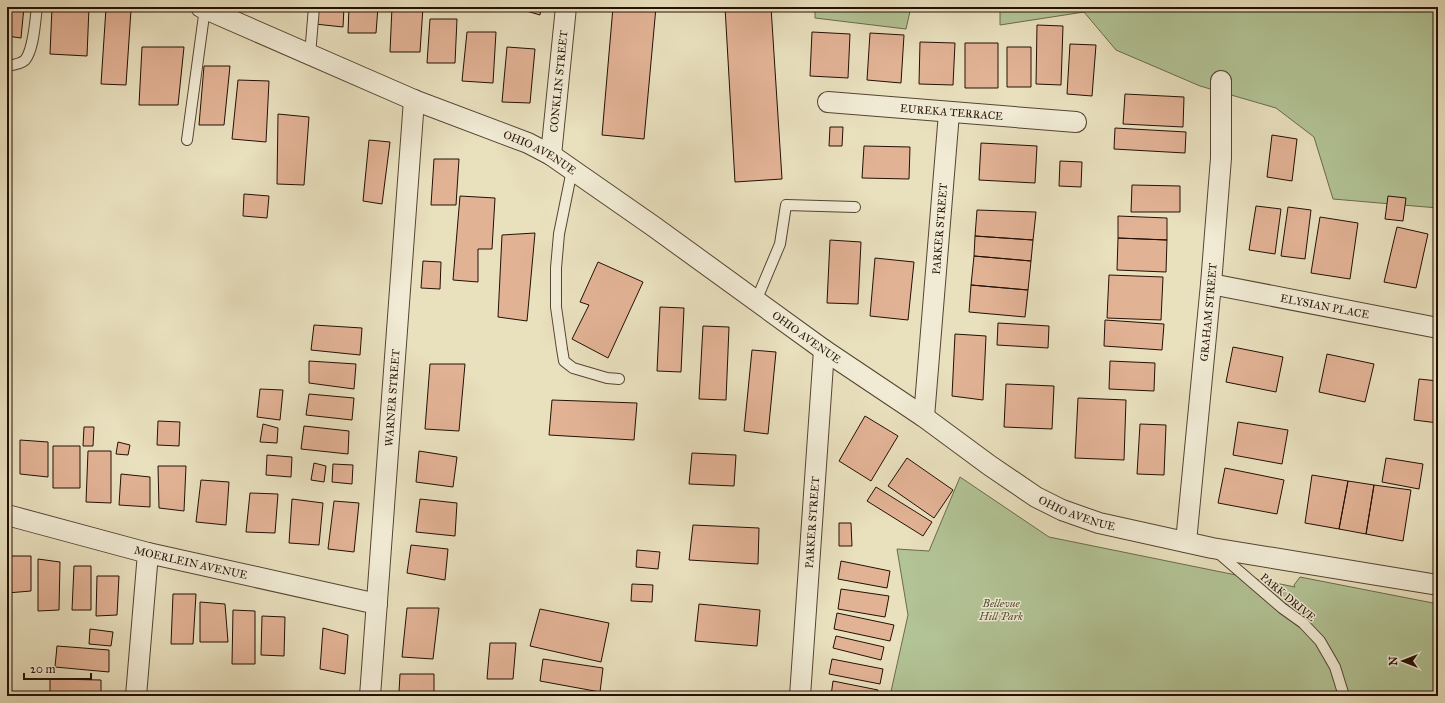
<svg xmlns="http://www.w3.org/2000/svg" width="1445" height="703" viewBox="0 0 1445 703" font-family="'IM FELL Great Primer',serif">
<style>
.green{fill:#b2c395;stroke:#6b6a4c}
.building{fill:#e2b295;stroke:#241004}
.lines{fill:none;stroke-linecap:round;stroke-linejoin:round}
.lane-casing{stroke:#554432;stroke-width:12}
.street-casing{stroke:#554432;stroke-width:22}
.lane{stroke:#f1ebd5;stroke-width:10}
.street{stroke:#f1ebd5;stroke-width:20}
.labels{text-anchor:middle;stroke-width:3;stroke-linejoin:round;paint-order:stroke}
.street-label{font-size:11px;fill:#241004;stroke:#f1ebd5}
.park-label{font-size:11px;font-style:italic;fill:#564f37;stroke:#f1ebd5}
</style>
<rect width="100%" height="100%" fill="#e9e0be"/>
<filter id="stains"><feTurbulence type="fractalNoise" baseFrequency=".005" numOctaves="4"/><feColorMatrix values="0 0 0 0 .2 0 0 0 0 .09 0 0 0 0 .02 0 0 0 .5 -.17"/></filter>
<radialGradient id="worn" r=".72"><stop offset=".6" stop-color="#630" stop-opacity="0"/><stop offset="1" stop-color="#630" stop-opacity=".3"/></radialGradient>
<path class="green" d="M815,7H911L906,29L815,18Z
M1000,7H1438V208L1333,199L1314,137L1276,108L1200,86L1116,50L1084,12L1000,25Z
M960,477L1049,537L1295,587L1294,585L1300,577L1438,604V696H890L908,615L897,549L929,551Z"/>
<path class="building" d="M7,7H24L21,38L7,36Z
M52,7H89L87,56L50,54Z
M317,7H344L343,27L315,24Z
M349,7H378L376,33H348Z
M392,7H423L420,52H390Z
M513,7H541L540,15Z
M613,7H656L644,139L602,135Z
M725,7H771L782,179L735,182Z
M106,8L131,10L126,85L101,84Z
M430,19H457L455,63H427Z
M1037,25L1063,26L1061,85L1036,84Z
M467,32H496L493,83L462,81Z
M812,32L850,34L848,78L810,76Z
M870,33L904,35L901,83L867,80Z
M920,42L955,43L953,85L919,84Z
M965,43H998V88H965Z
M1070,44L1096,45L1092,96L1067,94Z
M142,47H184L178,105H139Z
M507,47L535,49L530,103L502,102Z
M1007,47H1031V87H1007Z
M204,66H230L224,125H199Z
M238,80L269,81L266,142L232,139Z
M1125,94L1184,97L1183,127L1123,124Z
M278,114L309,117L304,185L277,184Z
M830,127H843L842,146H829Z
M1115,128L1186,132L1185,153L1114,149Z
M1272,135L1297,139L1292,181L1267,177Z
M369,140L390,142L382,204L363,201Z
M981,143L1037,146L1035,183L979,180Z
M864,146L910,147L909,179L862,178Z
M434,159H459L456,205H431Z
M1060,161L1082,162L1081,187L1059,186Z
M1132,185L1180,186V212H1131Z
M244,194L269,196L267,218L243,216Z
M460,196L495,198L492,249H478V282L453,280Z
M1388,196L1406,198L1403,221L1385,219Z
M1256,206L1281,209L1275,254L1249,250Z
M1288,207L1311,210L1305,259L1281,256Z
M977,210L1036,212L1033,240L975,236Z
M1118,216L1167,218V240L1118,238Z
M1320,217L1358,223L1350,279L1311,273Z
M1397,227L1428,234L1416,288L1384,282Z
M535,233L527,321L498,317L502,235Z
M975,236L1033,240L1031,261L974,256Z
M1118,238L1167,240L1166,272L1117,270Z
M830,240L861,242L858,304L827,303Z
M974,256L1031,261L1028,290L971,285Z
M875,258L914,262L908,320L870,316Z
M423,261L441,262L440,289L421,288Z
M598,262L643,282L608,358L572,339L589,305L580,302Z
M1109,275L1163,277L1161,320L1107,318Z
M971,285L1028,290L1025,317L969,312Z
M660,307L684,308L681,372L657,371Z
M1105,320L1164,324L1162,350L1104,346Z
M998,323L1049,326L1048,348L997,345Z
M314,325L362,328L360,355L311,350Z
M703,326L729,327L726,400L699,399Z
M955,334L986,336L983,400L952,396Z
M7,346L11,347L7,364Z
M1233,347L1283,357L1276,392L1226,382Z
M752,350L776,352L768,434L744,431Z
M1327,354L1374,364L1365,402L1319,392Z
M309,361L356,364L354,389L309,383Z
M1110,361L1155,363L1154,391L1109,389Z
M430,364H465L459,431L425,429Z
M1419,379L1438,381V423L1414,420Z
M1006,384L1054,386L1052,429L1004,427Z
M260,389L283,390L280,420L257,417Z
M309,394L354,398L352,420L306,415Z
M1078,398L1126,400L1124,460L1075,458Z
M552,400L637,403L634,440L549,435Z
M865,416L898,436L871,481L839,461Z
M158,421L180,422L179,446L157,445Z
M1238,422L1288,430L1282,464L1233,455Z
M263,424L278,428L277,443L260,442Z
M1140,424L1166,425L1164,475L1137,474Z
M304,426L349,431L348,454L301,449Z
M84,427H94L93,446H83Z
M20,440L48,442V477L20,474Z
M118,442L130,445L128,455L116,454Z
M53,446H80V488H53Z
M88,451H111V503L86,502Z
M419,451L457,457L453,487L416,482Z
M692,453L736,455L734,486L689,484Z
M267,455L292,457L291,477L266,475Z
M907,458L953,490L934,518L888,486Z
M1386,458L1423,464L1419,489L1382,482Z
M314,463L326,466L324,482L311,480Z
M333,464L353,465L352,484L332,482Z
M158,466H186L184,511L159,508Z
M1225,468L1284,480L1277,514L1218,503Z
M121,474L150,477V507L119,505Z
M1312,475L1348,481L1339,529L1305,523Z
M201,480L229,482L226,525L196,522Z
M1348,481L1374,485L1366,534L1339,529Z
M1374,485L1411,490L1403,541L1366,534Z
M876,487L932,522L923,536L867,501Z
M250,493L278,494L275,533L246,532Z
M292,499L323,503L319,545L289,543Z
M420,499L457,503L455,536L416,532Z
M334,501L359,503L354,552L328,549Z
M839,523H851L852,546H839Z
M693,525L759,528L758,564L689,560Z
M411,545L448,549L445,580L407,573Z
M637,550L660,552L658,569L636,567Z
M7,556H31V591L7,593Z
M38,559L60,562L59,610L38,611Z
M841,561L890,571L887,588L838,579Z
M74,566H91V610H72Z
M97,576H119L117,615L96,616Z
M632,584L653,585L652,602L631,601Z
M841,589L889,596L885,617L838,609Z
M173,594H196L193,644H171Z
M200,602L225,604L228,642H200Z
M699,604L760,610L757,646L695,641Z
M407,608H439L433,659L402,657Z
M540,609L609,623L601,662L530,646Z
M233,610L255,611V664H232Z
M837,613L894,625L890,641L834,629Z
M262,616L285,617L284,656L261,655Z
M323,628L348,635L345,674L320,669Z
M90,629L113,632L111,646L89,644Z
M836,636L884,647L881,660L833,648Z
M7,642H8L7,674Z
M490,643H516L513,679H487Z
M57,646L109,650V672L55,667Z
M543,659L603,668L600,692L540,681Z
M832,659L883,669L880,684L829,674Z
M400,674H434V693L399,692Z
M50,679L101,680V696H50Z
M833,681L878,690L877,696H831Z"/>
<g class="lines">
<g class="lane-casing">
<path id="lane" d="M310,55L314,7
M7,66C13,65 21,64 25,60C34,49 35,21 37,7
M187,140L205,8
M572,170L559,234L556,268V307L562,349L564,361L573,368L607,378L619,379
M756,301L780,244L786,205L855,207
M1217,552L1282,608L1303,623L1320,641L1335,667L1344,696"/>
</g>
<g class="street-casing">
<g id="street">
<path id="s1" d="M201,7L414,100L528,143L551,155L653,226L824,350L924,417L989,465L1036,497L1062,510L1099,523L1212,548L1438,585"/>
<path id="s2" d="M828,102L1076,122"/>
<path id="s3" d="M551,155L566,7"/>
<path id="s4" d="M1211,284L1438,328"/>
<path id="s5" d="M924,417L949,113"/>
<path id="s6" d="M7,515L148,553L377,604"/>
<path id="s7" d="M1186,542L1211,284L1221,158V81"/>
<path d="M136,696L148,553"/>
<path id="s8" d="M370,696L414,100"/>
<path id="s9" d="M800,696L824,350"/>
</g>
</g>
<use href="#lane" class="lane"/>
<use href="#street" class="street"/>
</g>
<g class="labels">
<g class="street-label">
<text dy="4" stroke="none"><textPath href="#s3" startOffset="74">CONKLIN STREET</textPath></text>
<text dy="4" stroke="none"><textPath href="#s2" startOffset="124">EUREKA TERRACE</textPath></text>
<text dy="4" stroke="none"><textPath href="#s1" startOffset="369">OHIO AVENUE</textPath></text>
<text dy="4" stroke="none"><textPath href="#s5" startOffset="189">PARKER STREET</textPath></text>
<text dy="4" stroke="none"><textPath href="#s4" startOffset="116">ELYSIAN PLACE</textPath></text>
<text dy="4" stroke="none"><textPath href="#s7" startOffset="231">GRAHAM STREET</textPath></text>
<text dy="4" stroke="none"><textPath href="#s1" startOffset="694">OHIO AVENUE</textPath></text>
<text dy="4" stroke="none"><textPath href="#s8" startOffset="299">WARNER STREET</textPath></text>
<text dy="4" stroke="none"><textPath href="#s1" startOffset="1018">OHIO AVENUE</textPath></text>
<text dy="4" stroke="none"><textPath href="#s9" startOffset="174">PARKER STREET</textPath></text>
<text dy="4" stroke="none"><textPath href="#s6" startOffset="190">MOERLEIN AVENUE</textPath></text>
<text transform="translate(1288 597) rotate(40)" y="4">PARK DRIVE</text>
</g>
<g class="park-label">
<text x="1001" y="607">Bellevue<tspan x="1001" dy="13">Hill Park</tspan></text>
</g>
</g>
<rect width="1445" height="703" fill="none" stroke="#e9e0be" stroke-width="24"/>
<rect x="8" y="8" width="1429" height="687" fill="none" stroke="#241004" stroke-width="2"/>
<rect x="12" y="12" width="1421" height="679" fill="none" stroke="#241004"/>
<g transform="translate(1403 661) rotate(270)" stroke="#f1ebd5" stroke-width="3" paint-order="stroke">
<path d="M0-3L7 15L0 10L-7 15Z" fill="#241004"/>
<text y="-6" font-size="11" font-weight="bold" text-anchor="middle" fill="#241004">N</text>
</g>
<path d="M24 673v6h67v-6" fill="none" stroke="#241004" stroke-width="2"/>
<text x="30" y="673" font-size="12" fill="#241004" stroke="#f1ebd5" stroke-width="3" paint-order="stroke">20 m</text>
<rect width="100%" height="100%" filter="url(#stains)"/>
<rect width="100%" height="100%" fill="url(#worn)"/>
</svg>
